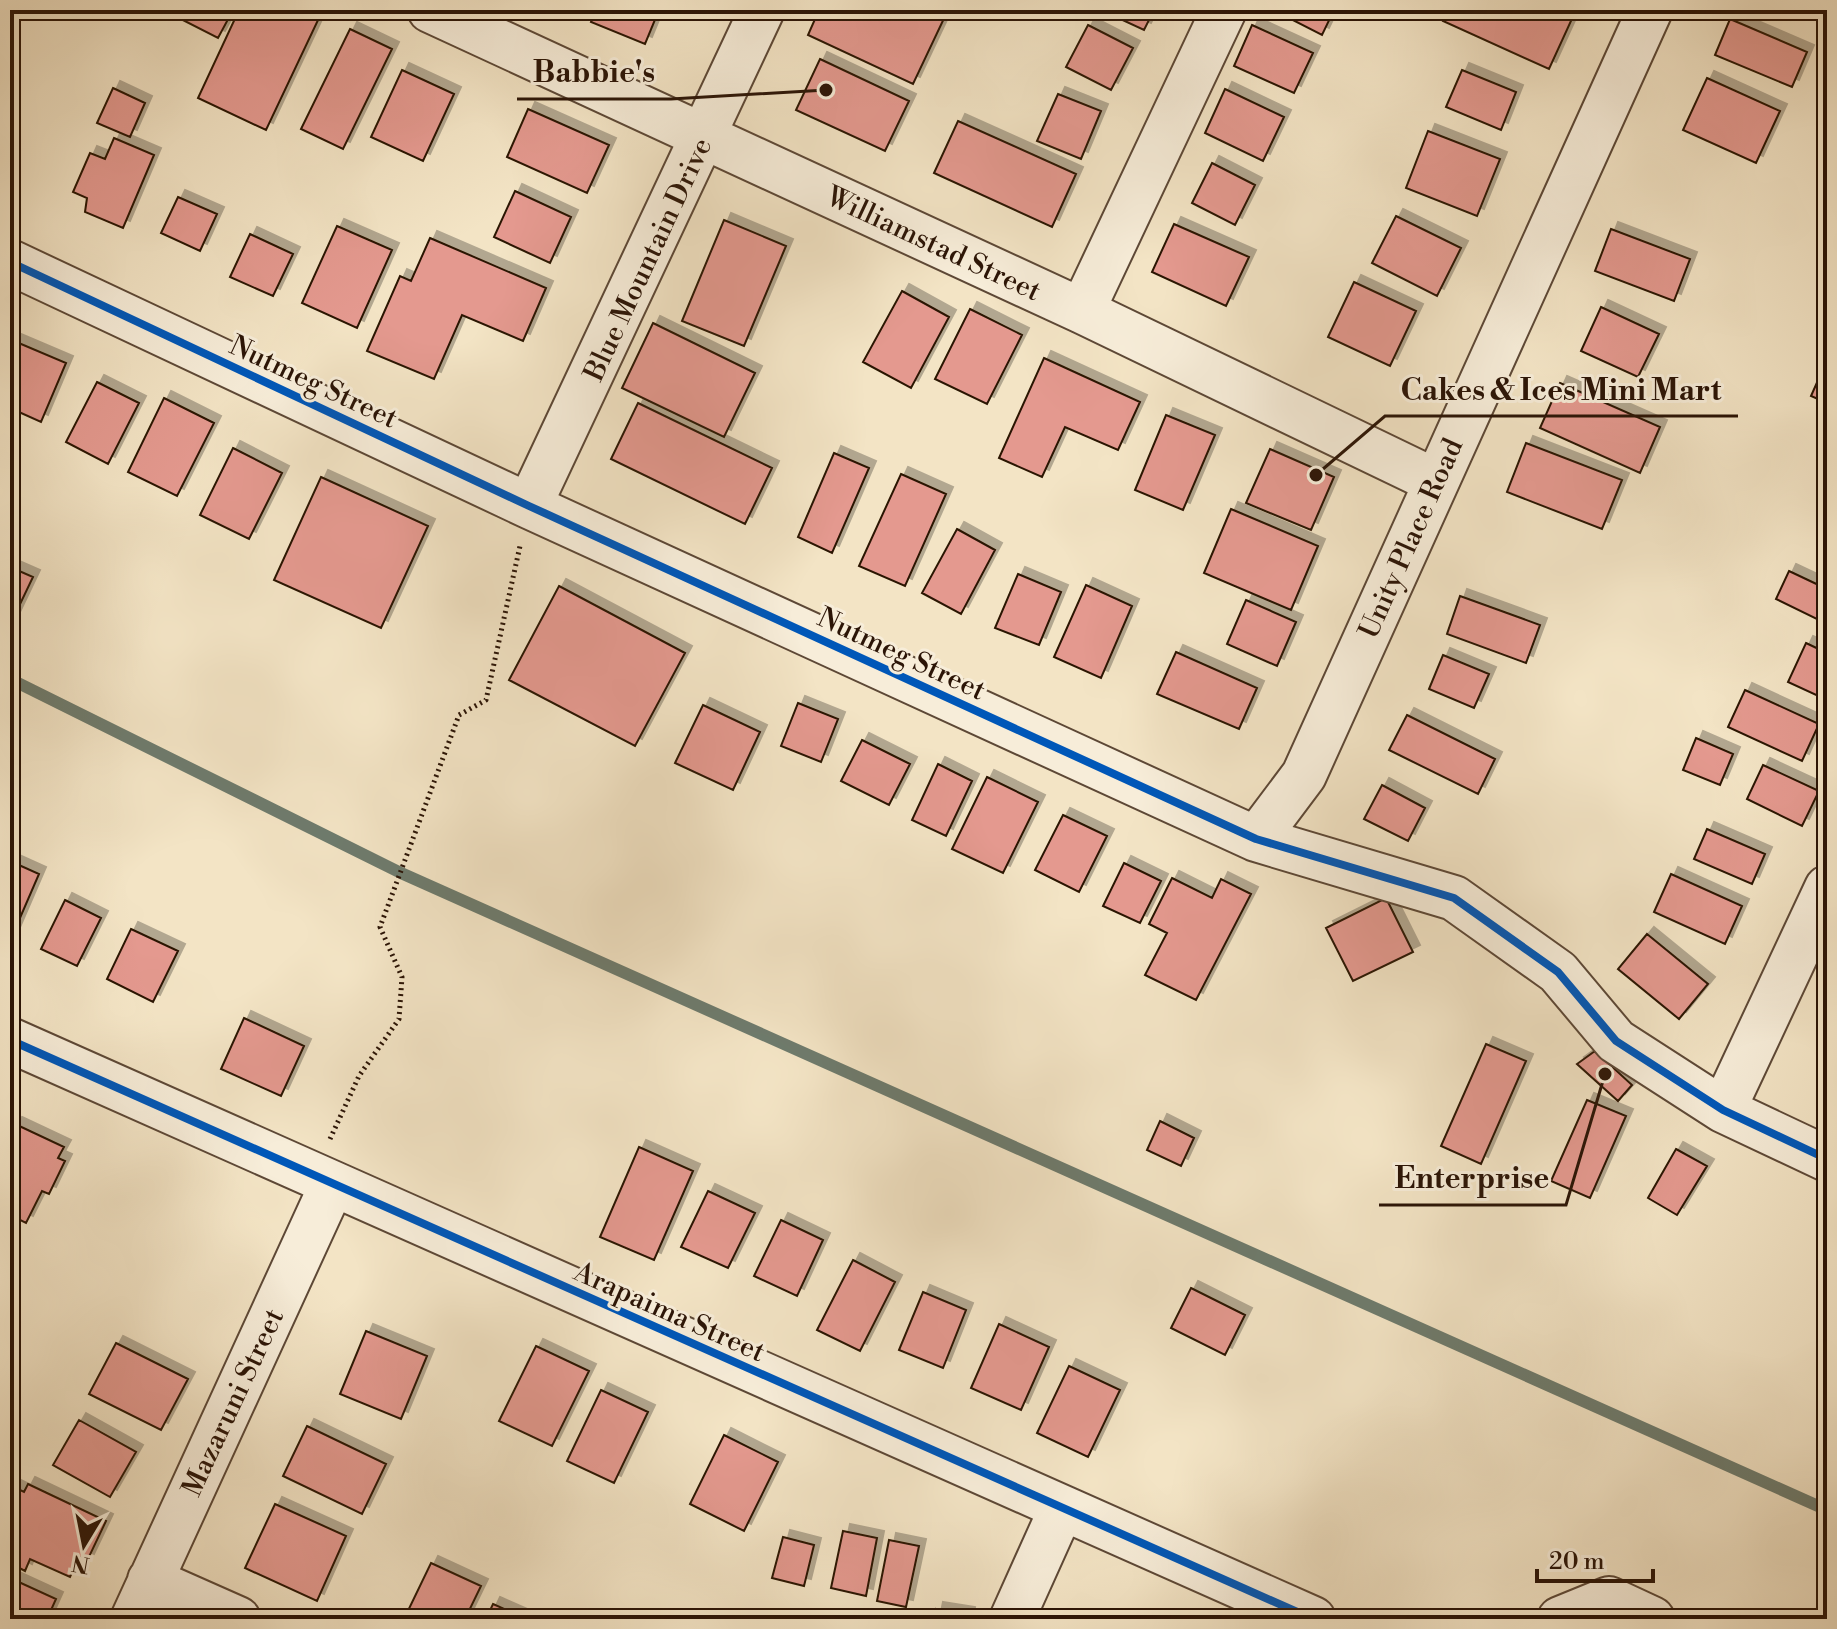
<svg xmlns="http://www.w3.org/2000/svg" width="1837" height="1629" viewBox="0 0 1837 1629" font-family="'Libre Bodoni',serif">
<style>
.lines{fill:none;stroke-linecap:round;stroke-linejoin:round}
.stream{stroke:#6e7b6d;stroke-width:12}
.building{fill:#e4998f;stroke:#2b1406;stroke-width:2;filter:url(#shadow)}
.minor-casing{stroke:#5d4836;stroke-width:48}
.path{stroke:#2b1406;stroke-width:5;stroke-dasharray:2 4;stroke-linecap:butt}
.minor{stroke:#f7edd9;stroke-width:44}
.cycleway-casing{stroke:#f7edd9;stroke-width:13}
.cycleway{stroke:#0057b8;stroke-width:8}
.labels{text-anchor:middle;stroke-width:6;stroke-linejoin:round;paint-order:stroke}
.street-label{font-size:28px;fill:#2b1406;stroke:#f7edd9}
.leader{fill:none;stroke:#2b1406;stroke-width:3}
.callout-dot{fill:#2b1406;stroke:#f7edd9;stroke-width:3}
.callout-label{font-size:30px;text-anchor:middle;font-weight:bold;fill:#2b1406;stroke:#f7edd9;stroke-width:6;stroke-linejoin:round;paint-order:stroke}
</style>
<defs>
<filter id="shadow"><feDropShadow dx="7" dy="-7" stdDeviation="0" flood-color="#0004"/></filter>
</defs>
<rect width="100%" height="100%" fill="#f3e4c5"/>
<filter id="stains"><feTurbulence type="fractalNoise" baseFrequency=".0025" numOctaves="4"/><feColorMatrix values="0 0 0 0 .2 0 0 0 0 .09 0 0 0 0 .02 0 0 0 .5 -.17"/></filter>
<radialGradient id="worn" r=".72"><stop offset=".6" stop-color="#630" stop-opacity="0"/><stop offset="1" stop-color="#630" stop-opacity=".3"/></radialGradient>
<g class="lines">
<path class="stream" d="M10,679L401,873L1827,1510"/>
</g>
<path class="building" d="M173,10H233L218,38L171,14Z
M239,10H301L319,18L266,130L198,98Z
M596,10H659L645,44L591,22Z
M819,10H948L913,84L808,35Z
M1101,10H1154L1144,30Z
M1280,10H1334L1322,35L1279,13Z
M1448,10H1576L1549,69L1443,21Z
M1730,19L1807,52L1792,87L1715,55Z
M1088,25L1133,48L1111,90L1066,67Z
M1252,25L1313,53L1294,93L1234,66Z
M350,29L392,49L343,149L301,129Z
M820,59L909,101L885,151L796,110Z
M402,70L454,94L423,161L371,137Z
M1462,70L1516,92L1501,130L1446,107Z
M1707,78L1780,111L1756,163L1683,130Z
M113,88L145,103L130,137L97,123Z
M1225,89L1284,117L1263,161L1205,133Z
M1058,94L1101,111L1081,159L1037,141Z
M528,109L609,145L587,193L507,157Z
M958,121L1076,174L1052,227L934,173Z
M1428,131L1500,159L1477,216L1406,188Z
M114,138L154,155L123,228L85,212L87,198L73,192L90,153L105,159Z
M1212,163L1255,185L1235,225L1192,203Z
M515,191L571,217L550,263L494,237Z
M178,197L217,214L200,251L161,233Z
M1396,216L1461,248L1437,296L1372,263Z
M724,220L786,246L744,346L682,321Z
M1174,224L1249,257L1226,306L1152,272Z
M337,226L392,250L357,328L302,303Z
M1611,229L1690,259L1674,301L1595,271Z
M250,234L293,254L273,296L230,277Z
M430,238L546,288L523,341L462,315L434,379L367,351L400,276L411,281Z
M1354,282L1416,311L1390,366L1328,337Z
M902,291L949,317L911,388L863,362Z
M1601,307L1659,334L1638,377L1581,351Z
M970,309L1022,335L987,404L935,379Z
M653,323L755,373L724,437L622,388Z
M14,341L66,363L41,422L10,408V350Z
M1044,358L1140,402L1118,450L1065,427L1042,477L999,458Z
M1827,360V403L1811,396Z
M97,382L139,403L108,464L66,442Z
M1560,383L1660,427L1640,473L1540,428Z
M164,398L214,423L177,496L128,472Z
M638,403L772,468L745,524L611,459Z
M1166,415L1215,435L1183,510L1135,490Z
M1526,443L1622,480L1602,529L1507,492Z
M233,448L282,473L249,539L200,515Z
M1270,449L1334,477L1311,530L1246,503Z
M834,453L869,468L832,553L798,537Z
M901,474L946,494L905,586L859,566Z
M321,477L428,526L381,628L274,580Z
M1231,509L1318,546L1291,610L1204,573Z
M957,529L995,550L961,614L922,593Z
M10,567L33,577L11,623L10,622Z
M1789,571L1827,589V624L1776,599Z
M1018,574L1061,592L1039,645L995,628Z
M1086,585L1132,606L1101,678L1054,657Z
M559,586L685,653L635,746L509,680Z
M1460,596L1540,625L1526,663L1447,634Z
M1246,600L1296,622L1277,666L1227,644Z
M1806,643L1827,653V700L1788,682Z
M1176,652L1257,688L1239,729L1157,694Z
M1443,655L1489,674L1474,708L1429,689Z
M1745,690L1819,724L1802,761L1728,727Z
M798,703L838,719L821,762L781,746Z
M703,705L760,732L733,790L675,763Z
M1407,715L1495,759L1478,794L1389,750Z
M1696,738L1733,754L1720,785L1683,770Z
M862,740L910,764L889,805L841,781Z
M938,764L972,781L946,836L912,820Z
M1763,765L1819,791L1802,826L1747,799Z
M987,777L1038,802L1003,873L952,849Z
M1382,785L1425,808L1408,841L1364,819Z
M1063,815L1107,836L1079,892L1035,870Z
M1707,829L1765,854L1752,884L1694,859Z
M10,861L39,874L10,941Z
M1124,863L1161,881L1140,923L1103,906Z
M1671,874L1742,906L1725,944L1654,912Z
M1172,878L1212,898L1221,879L1251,894L1196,1000L1145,975L1167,933L1149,924Z
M1386,898L1413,952L1353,981L1326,928Z
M65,900L101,918L77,966L41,949Z
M131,929L178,951L153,1002L107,979Z
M1647,934L1708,984L1679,1019L1618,969Z
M244,1018L304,1046L281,1096L221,1069Z
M1486,1044L1526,1061L1481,1164L1441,1146Z
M1595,1051L1632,1085L1618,1101L1577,1064Z
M1587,1100L1626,1116L1590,1198L1551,1181Z
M1160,1121L1194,1138L1181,1166L1147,1150Z
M15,1124L64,1147L58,1158L65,1161L49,1194L42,1191L26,1223L10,1215V1134Z
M639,1147L693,1171L654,1260L600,1237Z
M1676,1149L1707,1166L1677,1215L1648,1198Z
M708,1191L755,1213L728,1268L681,1247Z
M781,1220L823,1240L797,1296L754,1276Z
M853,1260L895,1282L860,1351L817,1330Z
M1191,1288L1245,1315L1225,1355L1171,1328Z
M923,1292L966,1310L943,1368L899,1350Z
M999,1324L1049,1347L1021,1410L971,1388Z
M366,1331L427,1356L401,1419L340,1394Z
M116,1343L188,1379L161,1430L89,1394Z
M536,1346L589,1371L552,1446L499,1421Z
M1069,1366L1120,1390L1088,1457L1037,1433Z
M601,1390L648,1412L614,1483L567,1461Z
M79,1420L136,1452L110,1497L53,1465Z
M307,1426L386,1464L362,1514L283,1476Z
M724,1435L778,1462L744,1531L690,1504Z
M28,1484L106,1521L87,1561L79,1557L70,1577L30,1559L25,1571L10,1563V1485L24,1492Z
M275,1504L346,1536L317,1601L245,1568Z
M843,1531L877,1538L866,1596L831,1588Z
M783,1537L814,1545L804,1586L772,1578Z
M889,1540L919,1546L906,1607L877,1601Z
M431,1563L481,1586L465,1619H404Z
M10,1578L56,1599L47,1619H10Z
M493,1604L527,1619H486Z
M936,1609L968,1614L967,1619H934Z"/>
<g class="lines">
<g class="minor-casing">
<path id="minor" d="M430,10L1082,311L1435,481
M10,262L529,506L1256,839L1454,898L1558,972L1616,1041L1723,1110L1827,1159
M1082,311L1224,10
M529,506L762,10
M1256,839L1304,775L1650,10
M10,1040L1313,1619
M1723,1110L1827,888
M150,1580L238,1619
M133,1619L332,1185
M1012,1619L1061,1510
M1560,1619L1609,1599L1652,1619"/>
</g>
<path class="path" d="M330,1139L359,1076L399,1019L402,977L380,927L459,715L486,700L520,546"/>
<use href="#minor" class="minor"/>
<g class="cycleway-casing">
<path id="cycleway" d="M10,262L529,506L1256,839L1454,898L1558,972L1616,1041L1723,1110L1827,1159
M10,1040L1313,1619"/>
</g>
<use href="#cycleway" class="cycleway"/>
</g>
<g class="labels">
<g class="street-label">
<text transform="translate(934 243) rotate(25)" y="10">Williamstad Street</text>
<text transform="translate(647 259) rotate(-65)" y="10">Blue Mountain Drive</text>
<text transform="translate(314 381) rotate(25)" y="10">Nutmeg Street</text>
<text transform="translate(1410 538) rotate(-66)" y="10">Unity Place Road</text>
<text transform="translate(902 653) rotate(25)" y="10">Nutmeg Street</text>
<text transform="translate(670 1311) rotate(24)" y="10">Arapaima Street</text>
<text transform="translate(232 1402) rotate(-65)" y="10">Mazaruni Street</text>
</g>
</g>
<path class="leader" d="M826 90L671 99H517M1316 475L1385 416H1738M1605 1074L1566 1205H1379"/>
<g class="callout-dot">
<circle cx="826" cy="90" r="8"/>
<circle cx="1316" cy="475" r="8"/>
<circle cx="1605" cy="1074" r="8"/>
</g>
<g class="callout-label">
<text x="594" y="82">Babbie's</text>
<text x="1561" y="400">Cakes &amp; Ices Mini Mart</text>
<text x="1472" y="1188">Enterprise</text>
</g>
<rect width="1837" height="1629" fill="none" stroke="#f3e4c5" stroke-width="40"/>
<rect x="12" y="12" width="1813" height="1605" fill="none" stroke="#2b1406" stroke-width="4"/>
<rect x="20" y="20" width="1797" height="1589" fill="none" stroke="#2b1406" stroke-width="2"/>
<g transform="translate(84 1545) rotate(190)" stroke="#f7edd9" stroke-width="6" paint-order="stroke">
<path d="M0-6L14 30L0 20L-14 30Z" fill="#2b1406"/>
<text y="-12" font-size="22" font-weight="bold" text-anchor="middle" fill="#2b1406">N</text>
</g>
<path d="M1537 1569v12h116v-12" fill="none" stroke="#2b1406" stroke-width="4"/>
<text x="1549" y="1569" font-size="24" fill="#2b1406" stroke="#f7edd9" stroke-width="6" paint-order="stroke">20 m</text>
<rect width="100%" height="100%" filter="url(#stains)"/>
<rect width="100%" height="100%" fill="url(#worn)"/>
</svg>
